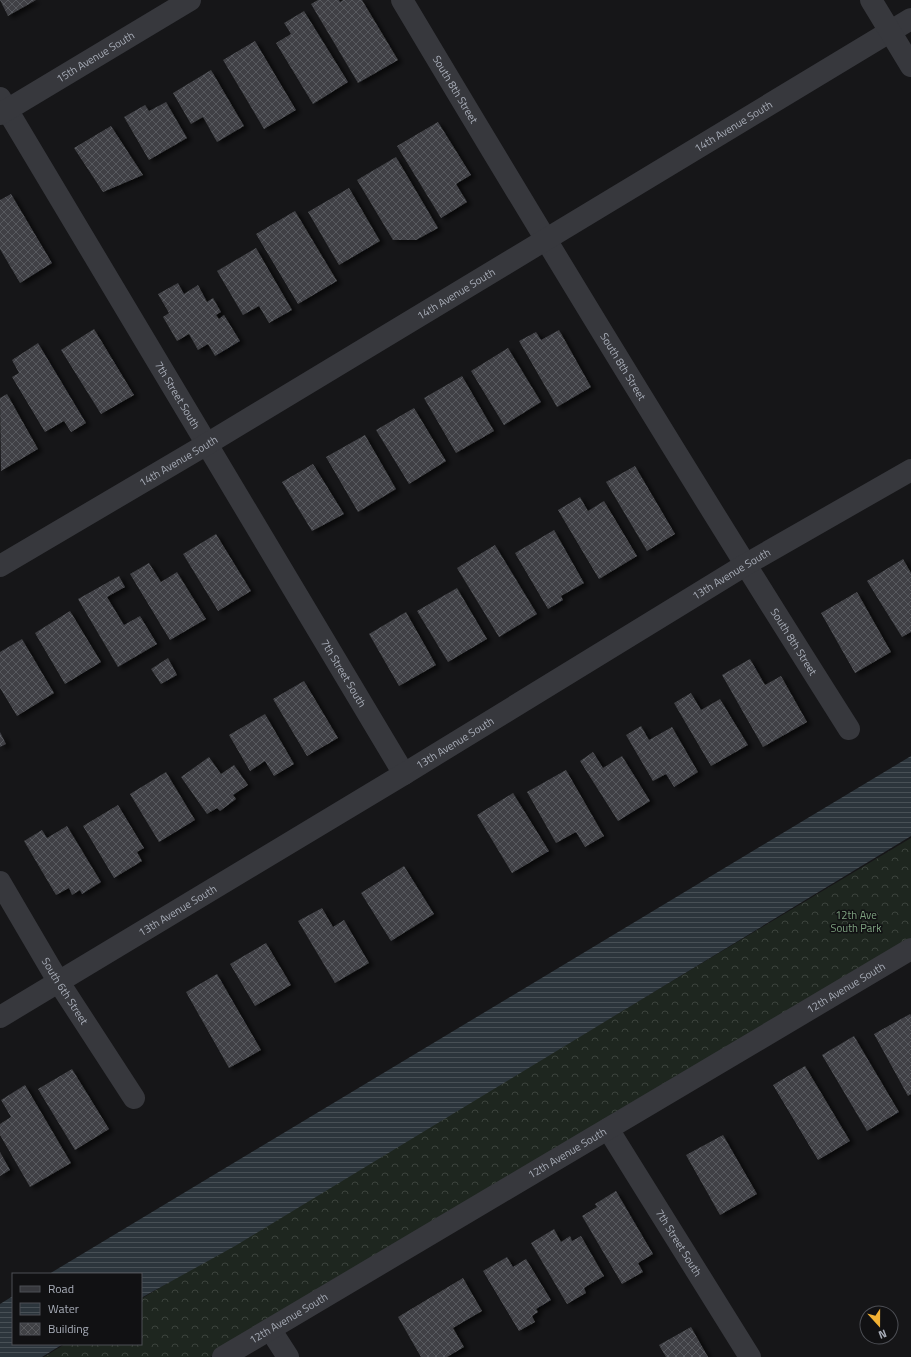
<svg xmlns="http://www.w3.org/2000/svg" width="911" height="1357" viewBox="0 0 911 1357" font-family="'Titillium Web',sans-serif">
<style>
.forest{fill:url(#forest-crowns)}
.water{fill:url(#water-rules)}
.building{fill:url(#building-cross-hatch);filter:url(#shadow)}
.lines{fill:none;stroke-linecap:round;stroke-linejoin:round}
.minor{stroke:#37383d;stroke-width:22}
.tertiary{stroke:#37383d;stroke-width:22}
.labels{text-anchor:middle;stroke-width:3;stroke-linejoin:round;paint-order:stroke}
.street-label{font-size:11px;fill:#a8adb8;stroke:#111113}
.park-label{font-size:11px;fill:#7fa381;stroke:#111113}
</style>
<defs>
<pattern id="forest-crowns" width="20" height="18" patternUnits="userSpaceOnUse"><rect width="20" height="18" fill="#1e261f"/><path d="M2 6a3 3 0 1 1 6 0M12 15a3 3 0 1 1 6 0" fill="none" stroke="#3c433d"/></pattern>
<pattern id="water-rules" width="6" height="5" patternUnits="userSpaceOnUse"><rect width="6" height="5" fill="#2c353c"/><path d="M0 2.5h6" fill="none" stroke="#485056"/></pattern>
<pattern id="building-cross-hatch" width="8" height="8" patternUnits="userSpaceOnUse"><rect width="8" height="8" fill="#404145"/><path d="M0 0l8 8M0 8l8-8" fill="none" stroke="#595a5e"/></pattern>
<filter id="shadow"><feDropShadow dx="4.5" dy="2.5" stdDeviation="2" flood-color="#0009"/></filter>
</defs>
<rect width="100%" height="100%" fill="#161618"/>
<path class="forest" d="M911,838V940L210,1357H44L65,1344H141V1299Z"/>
<path class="water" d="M911,756V836L235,1246L141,1298V1274H49Z
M13,1296V1344H63L42,1357H0V1304Z"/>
<path class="building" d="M0,0H36L8,16Z
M318,0H339L340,2L343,0H362L398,60L358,83L311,4Z
M304,11L348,82L313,104L276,43L291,34L284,23Z
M255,41L296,110L264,129L223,60Z
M211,70L244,126L217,142L203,117L191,124L173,93Z
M166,102L187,138L149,160L124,117L145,105L149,111Z
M438,122L471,175L456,184L467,202L441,218L397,146Z
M111,126L143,175L103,192L74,148Z
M396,157L438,228L416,240H393L357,180Z
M349,188L380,241L339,265L308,212Z
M11,194L52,263L20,283L0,249V200Z
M295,211L337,281L298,304L256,234Z
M256,248L292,310L269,323L259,306L243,315L217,271Z
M178,283L184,294L198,285L207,302L213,298L221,312L216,315L219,319L224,315L240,341L215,356L208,344L198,350L189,334L177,341L163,317L169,313L158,294Z
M94,329L134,395L101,414L61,350Z
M559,330L591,387L557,407L519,341L536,332L541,340Z
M38,343L86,423L71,432L64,421L45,432L12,377L19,373L12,360Z
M508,348L541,402L504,425L471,371Z
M462,376L494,431L456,453L424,398Z
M7,394L38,449L1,471L0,398Z
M414,408L446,461L409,484L376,430Z
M365,435L396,489L358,512L326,457Z
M313,464L344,514L312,531L282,482Z
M635,466L675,534L647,551L606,482Z
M580,497L588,511L604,501L637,556L599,579L558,510Z
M554,530L584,583L561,596L563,600L548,609L515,553Z
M216,534L251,591L218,611L183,554Z
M495,545L537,614L499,637L457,568Z
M903,559L911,573V632L902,637L867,581Z
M149,563L161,582L177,572L206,619L170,640L130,574Z
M119,576L125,587L107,597L124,625L140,616L157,644L118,667L78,599Z
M457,588L487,639L448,662L417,611Z
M857,592L891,652L855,673L821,613Z
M70,611L101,662L65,684L35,633Z
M406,612L436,665L399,686L369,634Z
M22,639L54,693L17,716L0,688V652Z
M168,658L177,675L161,684L151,669Z
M750,659L765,685L781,676L807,722L763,747L722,675Z
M304,681L338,738L307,756L273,699Z
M691,693L701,710L720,699L748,745L711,766L674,703Z
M265,714L294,764L274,776L265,761L250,771L229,735Z
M641,726L649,740L672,727L698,772L674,787L666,774L653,781L626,735Z
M0,732L6,744L0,747Z
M593,752L603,768L622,756L650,801L618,821L580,761Z
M209,757L221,774L234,765L248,785L233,795L236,799L220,811L217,808L207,814L181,777Z
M566,770L604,836L585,847L576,832L556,843L527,792Z
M166,772L195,820L159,842L130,794Z
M513,793L549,851L512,873L477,815Z
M118,805L144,848L137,852L142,861L114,878L83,826Z
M67,826L101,882L82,894L80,890L72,895L69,888L56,895L24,841L42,830L47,838Z
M404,866L434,914L391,941L361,893Z
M322,908L333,927L344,920L369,963L335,983L298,921Z
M266,943L291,985L255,1006L230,964Z
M217,974L261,1050L229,1068L186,992Z
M910,1014L911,1016V1094L908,1096L874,1034Z
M854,1036L899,1112L867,1131L822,1055Z
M805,1066L850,1141L818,1160L773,1085Z
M72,1069L109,1129L75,1150L38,1089Z
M25,1085L71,1163L30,1187L0,1135V1124L11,1117L1,1100Z
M723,1135L757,1194L720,1215L686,1155Z
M0,1152L10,1170L0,1176Z
M616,1191L653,1254L638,1263L643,1272L622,1284L582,1216L597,1207L595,1204Z
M554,1229L561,1242L570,1236L572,1241L581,1236L604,1276L584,1288L586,1293L567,1304L531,1243Z
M507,1257L513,1267L526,1259L551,1300L536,1309L538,1312L532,1316L535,1322L519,1331L483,1271Z
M463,1278L482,1311L453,1328L464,1347L447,1357H421L398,1317Z
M691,1327L708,1357H666L659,1345Z"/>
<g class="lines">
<g class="minor">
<path id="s1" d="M402,0C548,245 696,488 849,729"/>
<path id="s2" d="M0,98L404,774"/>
<path id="s3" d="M0,114L190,0"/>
<path id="s4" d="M0,566L207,444L911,19"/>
<path id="s5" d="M0,882L58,981L134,1098"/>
<path id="s6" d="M608,1129L750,1357"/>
<path d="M270,1329L288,1357"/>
<path id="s7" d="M223,1357L911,949"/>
</g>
<g class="tertiary">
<path d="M871,0L911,66"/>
<path id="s8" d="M0,1017L404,774L745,565L911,470"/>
</g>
</g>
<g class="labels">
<g class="street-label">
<text dy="4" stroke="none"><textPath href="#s3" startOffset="111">15th Avenue South</textPath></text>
<text dy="4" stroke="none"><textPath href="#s1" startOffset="104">South 8th Street</textPath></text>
<text dy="4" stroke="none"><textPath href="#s4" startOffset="855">14th Avenue South</textPath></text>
<text dy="4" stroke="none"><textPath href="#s4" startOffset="531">14th Avenue South</textPath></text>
<text dy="4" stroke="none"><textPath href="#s1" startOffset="428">South 8th Street</textPath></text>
<text dy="4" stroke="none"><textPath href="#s2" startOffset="346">7th Street South</textPath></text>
<text dy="4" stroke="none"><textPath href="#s4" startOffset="207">14th Avenue South</textPath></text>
<text dy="4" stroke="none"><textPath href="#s8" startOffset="855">13th Avenue South</textPath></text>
<text dy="4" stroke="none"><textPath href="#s1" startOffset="752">South 8th Street</textPath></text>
<text dy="4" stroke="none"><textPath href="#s2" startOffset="670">7th Street South</textPath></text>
<text dy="4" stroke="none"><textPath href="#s8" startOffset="531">13th Avenue South</textPath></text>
<text dy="4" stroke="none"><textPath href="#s8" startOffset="207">13th Avenue South</textPath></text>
<text dy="4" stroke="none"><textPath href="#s7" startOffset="724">12th Avenue South</textPath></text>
<text dy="4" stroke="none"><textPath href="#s5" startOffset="127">South 6th Street</textPath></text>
<text dy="4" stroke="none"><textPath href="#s7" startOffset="400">12th Avenue South</textPath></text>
<text dy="4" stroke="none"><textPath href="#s6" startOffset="134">7th Street South</textPath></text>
<text dy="4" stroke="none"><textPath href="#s7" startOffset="76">12th Avenue South</textPath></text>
</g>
<g class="park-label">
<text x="856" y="919">12th Ave<tspan x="856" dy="13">South Park</tspan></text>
</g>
</g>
<rect x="12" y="1273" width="130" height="72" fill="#111113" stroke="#4d4f55"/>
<rect x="20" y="1286" width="20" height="6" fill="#37383d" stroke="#4d4f55"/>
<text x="48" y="1293" font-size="12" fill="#a8adb8">Road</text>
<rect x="20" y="1303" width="20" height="12" fill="url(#water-rules)" stroke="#4d4f55"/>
<text x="48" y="1313" font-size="12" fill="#a8adb8">Water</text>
<rect x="20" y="1323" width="20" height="12" fill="url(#building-cross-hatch)" stroke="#4d4f55"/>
<text x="48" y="1333" font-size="12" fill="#a8adb8">Building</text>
<g transform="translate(879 1325) rotate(159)"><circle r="19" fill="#111113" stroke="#4d4f55"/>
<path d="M0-3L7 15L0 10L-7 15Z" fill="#f2b134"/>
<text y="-6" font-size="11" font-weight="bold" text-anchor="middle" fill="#a8adb8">N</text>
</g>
</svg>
